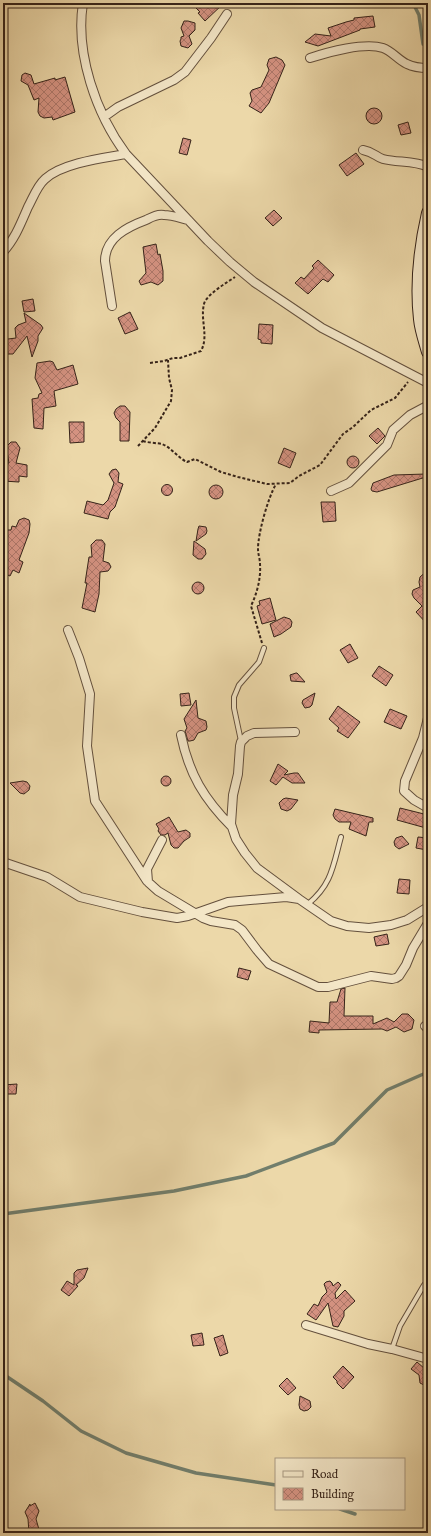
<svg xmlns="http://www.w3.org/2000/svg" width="431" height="1536" viewBox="0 0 431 1536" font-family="'IM FELL English',serif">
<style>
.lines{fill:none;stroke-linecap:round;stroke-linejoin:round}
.stream{stroke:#717e6c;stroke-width:3.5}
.building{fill:url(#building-cross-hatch);stroke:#362319}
.lane-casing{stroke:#64503d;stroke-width:6}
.street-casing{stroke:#64503d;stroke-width:10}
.secondary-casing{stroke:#362319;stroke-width:14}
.path{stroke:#362319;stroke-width:2;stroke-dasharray:3 2;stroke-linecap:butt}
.lane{stroke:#f3e6c7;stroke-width:4}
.street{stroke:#f3e6c7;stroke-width:8}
.secondary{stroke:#f3e6c7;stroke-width:12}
</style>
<defs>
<pattern id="building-cross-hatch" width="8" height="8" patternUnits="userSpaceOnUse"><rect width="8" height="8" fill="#d49281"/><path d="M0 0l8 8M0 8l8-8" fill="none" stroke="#ad7769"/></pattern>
</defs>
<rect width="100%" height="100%" fill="#ecd8a9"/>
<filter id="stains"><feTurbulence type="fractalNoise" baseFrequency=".005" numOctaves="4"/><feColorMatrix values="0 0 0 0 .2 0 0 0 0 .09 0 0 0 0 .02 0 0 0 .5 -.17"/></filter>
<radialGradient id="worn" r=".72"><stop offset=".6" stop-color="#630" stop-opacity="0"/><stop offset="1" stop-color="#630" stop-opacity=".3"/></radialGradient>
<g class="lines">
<path class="stream" d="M413,3L419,15L423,44
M3,1214L174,1191L246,1176L334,1143L387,1090L428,1072
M3,1374L43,1401L81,1431L126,1453L196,1473L276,1485
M340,1509L355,1514"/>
</g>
<path class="building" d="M202,3H224L205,21L198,13L200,12L196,8Z
M373,16L375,27L360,29V30L318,46L305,42L315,34L331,36L328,28L346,22L354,20V18Z
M184,21H188L195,23V30L189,36L192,44L188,48L181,46L180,41L181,39V37L184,36L181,28Z
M276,57L282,60L285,65L269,103L261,113L249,106L252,101L250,93L252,90L261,87L269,70L267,65L269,59Z
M25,73L31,75L34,84L55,78V80L65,77L75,112L53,120L52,117L44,118L40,116L38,112L39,98L34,100L28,85L21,81L22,75Z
M366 116a8 8 0 1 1 16 0a8 8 0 1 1-16 0Z
M408,122L411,133L401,135L398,125Z
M183,138L191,140L187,155L179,153Z
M356,153L364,164L347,176L339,165Z
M274,210L282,218L273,226L265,218Z
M156,244L158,255L160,254L163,271V281L158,285L151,282L141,285L139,281L146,273L143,247Z
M318,260L334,275L328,282L323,279L308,294L295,283L301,277L304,279L314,268L312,266Z
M33,299L35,311L24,312L22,301Z
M130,312L138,329L125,334L118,318Z
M24,313L41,325L43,328L38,336V341L32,357L27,336L13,354H8L3,351V343L8,339L16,338L15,328L18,325L26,322Z
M259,324L273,325L272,344L261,343V340L258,339Z
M50,361L53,362L57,370L73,365L78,384L54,391L56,406L44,408L43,429L34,428L32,399L38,398L39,394L42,393L35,378L37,363Z
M120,406H125L130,412L129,441H120V422L116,418L114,413L116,409Z
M69,422H84V442L70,443Z
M378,428L385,436L377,444L369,436Z
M11,442H16L20,448L16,463L27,465V477L19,476V482L3,481V463H9L6,447Z
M284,448L296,453L290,468L278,463Z
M347 462a6 6 0 1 1 12 0a6 6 0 1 1-12 0Z
M116,469L119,473L118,482L123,484L115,507L110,512L108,519L84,513L87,501L103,505L108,500L114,483L109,474L112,470Z
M426,474V477L377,492L372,491L371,489L373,483L394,475Z
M161.5 490a5.5 5.5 0 1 1 11 0a5.5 5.5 0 1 1-11 0Z
M209 492a7 7 0 1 1 14 0a7 7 0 1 1-14 0Z
M321,502H335L336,521L323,522Z
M24,518L29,520L30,524L29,533L19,560L23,562L19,573L13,570L10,576L3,573V540L7,530H11L12,526L16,527L19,520Z
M199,526L206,527L207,531L206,534L196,541L198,529Z
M96,540H102L105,544L103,561L109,563L111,567L108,571L100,572L99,594L95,612L82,608L87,583H85L89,557H92L91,545Z
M194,541L205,549L206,554L202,559H198L193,555Z
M428,570V625L416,612L422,606L414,598L412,594L413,590L420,587L419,582L420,577Z
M192 588a6 6 0 1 1 12 0a6 6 0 1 1-12 0Z
M270,598L276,620L262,624L257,606L260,605L259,601Z
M284,617L290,619L292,622L291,627L281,634L274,637L270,624Z
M350,644L358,658L348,663L340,650Z
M379,666L393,675L386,686L372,676Z
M296,673H297L305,682L291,681L290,675Z
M189,693L191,705L181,706L180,694Z
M315,693L312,705L310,707L305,708L302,703L303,700Z
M196,700L198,718L206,721L207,727L206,730L198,733L194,740L190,741H188L185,731L187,728L184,719Z
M338,706L360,722L348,738L337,731L339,728L329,719Z
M390,709L407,716L401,729L384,722Z
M278,764L288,771L284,775L294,773H298L305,783H292L283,777L276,785L270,781Z
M161 781a5 5 0 1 1 10 0a5 5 0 1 1-10 0Z
M23,781L27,782L30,786L29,790L24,794L20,793L10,783Z
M286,798L298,800L291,809L287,811L281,809L279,803L283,799Z
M400,808L428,815L426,828L397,820Z
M335,809L373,818V822H369L366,836L349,829L351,822H339L335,819L333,815Z
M169,817L178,832L186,830L190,833V837L184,841L178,848H174L171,845L168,833L165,835H161L158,831L159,829L156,824Z
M402,836L409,844L399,849L395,846L394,842L396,838Z
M418,837L428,838L427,850L416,848Z
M399,879L410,880L409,894L397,893Z
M387,934L389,944L376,946L374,937Z
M239,968L251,971L248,980L237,977Z
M345,988L344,1016H373V1024L387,1018L394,1022L402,1014H408L414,1020L412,1029L404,1032L396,1027L387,1031L382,1029L319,1030V1033L309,1032L310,1021L329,1023L330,1002H337L341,989Z
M17,1084L16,1094H3V1085Z
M88,1268L84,1278L76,1285L78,1286L69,1296L61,1290L67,1281L74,1285V1273L77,1270Z
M330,1281L332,1283L333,1286L338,1282L341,1285L335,1293L336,1299L345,1290L355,1301L344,1311V1316L338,1327L333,1326L328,1303L316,1320L307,1314L314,1304L318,1306L322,1297L327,1292L324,1284L326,1282Z
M202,1333L204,1345L193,1346L191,1335Z
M223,1335L228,1353L220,1356L214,1338Z
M417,1362L425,1369L423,1371L428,1374V1387L420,1383L419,1375L411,1369Z
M343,1366L354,1377L343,1389L337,1383V1381L333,1377Z
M287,1378L296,1388L288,1395L279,1386Z
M300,1396L310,1401L311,1407L308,1410L304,1411L300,1409L299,1405Z
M35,1503L39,1511L36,1519L40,1533H29L28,1519L25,1512L30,1504V1506Z"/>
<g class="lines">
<g class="lane-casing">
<path id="lane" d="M241,741L234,708V697L239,685L259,662L264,648
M308,904C332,884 333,866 341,837
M392,1349L400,1326L424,1285L428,1281"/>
</g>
<g class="street-casing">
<path id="street" d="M83,3C75,53 96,114 126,154L208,241L230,262L254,282L322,328L428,383
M310,58C328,52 365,42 383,48C392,51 398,60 407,64C413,67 421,68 428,68
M104,117L118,107L174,80L185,72L211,38L227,14
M363,150C374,152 376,157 383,159C398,163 414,160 428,167
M3,252C15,239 21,223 28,207C33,198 37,186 45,179C62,163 103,158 126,154
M112,306L105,261C105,238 127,227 146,220C152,217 157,214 164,215C172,215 180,218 188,220
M331,491L349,483L387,445L393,430L410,415L425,407H428
M68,630L79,658L90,694L87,746L95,801L147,881
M428,718L423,738L405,781L404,791L414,800L428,808
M295,732L254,733L247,736L241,742L240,746L238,774L233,795L231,824L236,839L245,853L257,868L299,899
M181,735C189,774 204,799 232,827
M162,840L147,869L148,882L158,891L203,918L211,921L235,925L242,930L257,950L269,964L318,987H328L371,976L392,979L396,978L399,976L406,965L413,948L428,923
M3,862L47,877L80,897L142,912L177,918L188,916L228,902L286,897L299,899L331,921L347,926L369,928L391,925L407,920L428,907
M425,1026L428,1029
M306,1325L368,1344L392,1349L428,1359"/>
</g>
<g class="secondary-casing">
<path id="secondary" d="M428,213C420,248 416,283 420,319C421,330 425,341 428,352"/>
</g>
<path class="path" d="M150,363L164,361L173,358H180L201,351C209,336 200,320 204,304C206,295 226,283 235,277
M143,441C149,443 158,443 162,444C172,448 178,458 187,462L195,459L221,472L238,477L267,484L290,483L299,476L320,465L343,434L353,427L371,410L395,398L408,382
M138,446L155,428L171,401L172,390L169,378L168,360
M262,643L251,606C257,593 261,579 260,564C260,559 258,554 258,549C258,533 268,498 276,484"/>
<use href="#lane" class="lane"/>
<use href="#street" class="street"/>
<use href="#secondary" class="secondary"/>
</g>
<rect width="431" height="1536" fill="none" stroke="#ecd8a9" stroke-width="16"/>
<rect x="4" y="4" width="423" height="1528" fill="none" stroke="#362319" stroke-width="2"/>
<rect x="8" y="8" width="415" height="1520" fill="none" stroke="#362319"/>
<rect x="275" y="1458" width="130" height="52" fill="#f3e6c7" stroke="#a79881"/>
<rect x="283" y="1471" width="20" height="6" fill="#f3e6c7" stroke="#a79881"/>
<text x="311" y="1478" font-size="12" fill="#362319">Road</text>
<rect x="283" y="1488" width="20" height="12" fill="url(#building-cross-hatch)" stroke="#a79881"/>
<text x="311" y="1498" font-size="12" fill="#362319">Building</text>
<rect width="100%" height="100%" filter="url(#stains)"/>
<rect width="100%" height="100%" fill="url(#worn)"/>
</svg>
